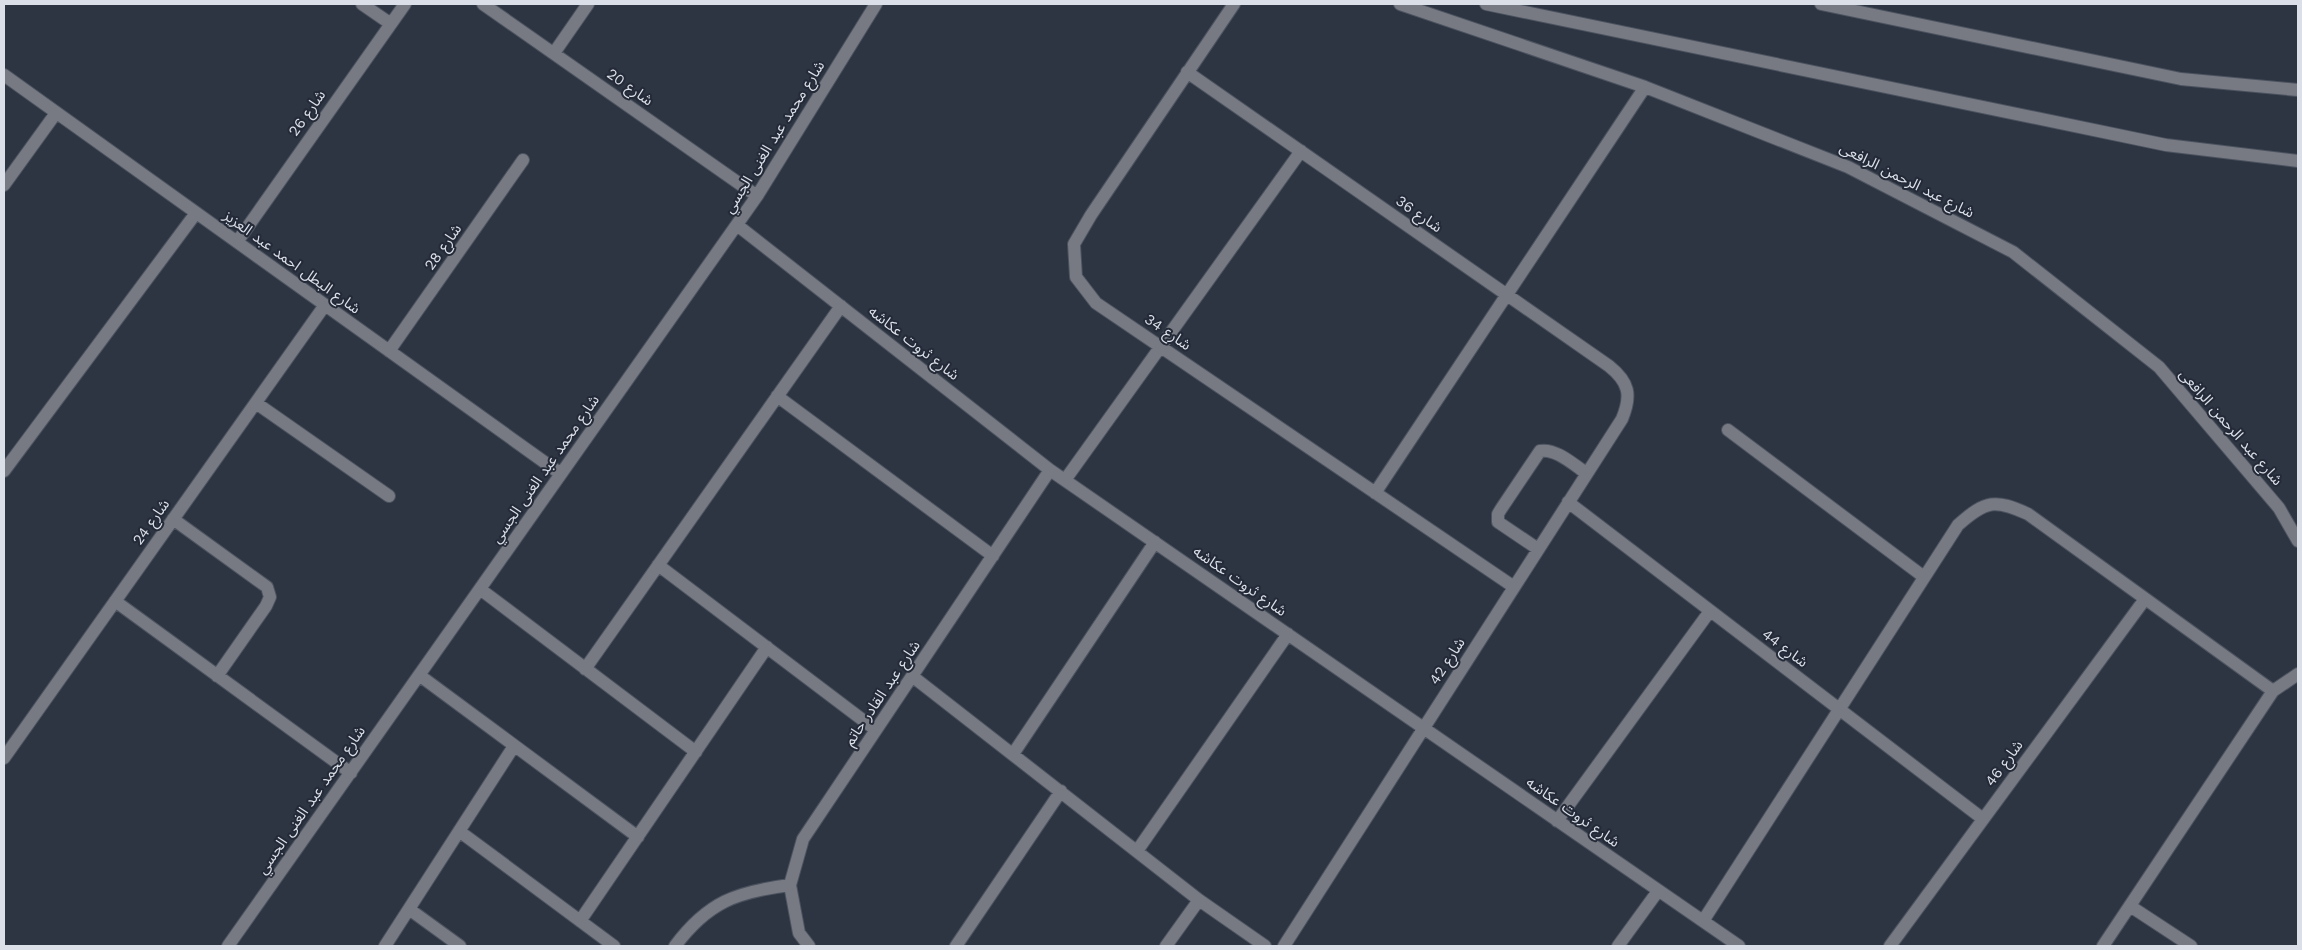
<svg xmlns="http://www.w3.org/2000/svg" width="2302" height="950" viewBox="0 0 2302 950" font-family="'Work Sans','Noto Sans Arabic',sans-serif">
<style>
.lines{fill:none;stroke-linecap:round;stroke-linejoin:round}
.minor-casing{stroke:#4c5360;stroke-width:14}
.minor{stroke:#777a82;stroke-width:12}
.labels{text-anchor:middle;stroke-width:4;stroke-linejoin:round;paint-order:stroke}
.street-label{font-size:15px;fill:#dadfe8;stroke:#242a38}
</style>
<rect width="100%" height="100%" fill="#2d3442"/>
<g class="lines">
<g class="minor-casing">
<path id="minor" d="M362,4L391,24
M483,4L757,196
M1234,4L1091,215L1074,244L1076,277L1096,303L1514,587
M1400,4L1645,87L1848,167L2013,252L2159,367L2279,508L2298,541
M1486,4L2166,145L2298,161
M1821,4L2181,79L2298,90
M554,53L588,4
M1187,72L1609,366C1629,382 1632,395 1622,419L1284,946
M4,75L561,474
M4,185L56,113
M737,225L1050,470L1739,946
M237,242L405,4
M389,351L523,160
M777,396L993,556
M256,403L389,496
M1728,430L1924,577
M4,471L196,213
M1065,480L1301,151
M1375,493L1645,87
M1568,502L1983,819
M173,519L267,587L270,597L266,606L217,676
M1538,549L1498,522V514L1501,509L1540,451C1556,448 1574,465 1586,473
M658,565L876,730
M480,589L696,752
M115,601L351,773
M585,669L841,306
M419,675L638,837
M912,676L1199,900L1265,946
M1013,754L1155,542
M4,758L325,305
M1557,821L1710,611
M459,831L614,946
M1137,851L1288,634
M2130,906L2191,946
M409,909L460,946
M580,921L767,647
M1703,921L1958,525C1986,500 1995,499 2028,514L2273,691
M228,946L757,196L876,4
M385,946L514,746
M675,946C708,902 736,892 790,885
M809,946L799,933L790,885L803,839L1050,470
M956,946L1061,791
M1166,946L1199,900
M1618,946L1658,891
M1890,946L2145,599
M2103,946L2273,691L2298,674"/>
</g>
<use href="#minor" class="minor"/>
</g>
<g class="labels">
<g class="street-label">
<text transform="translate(630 87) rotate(35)" y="5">شارع 20</text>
<text transform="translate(307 113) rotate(-55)" y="5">شارع 26</text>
<text transform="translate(774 137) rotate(-58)" y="5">شارع محمد عبد الغنى الجسي</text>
<text transform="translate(1907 180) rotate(27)" y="5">شارع عبد الرحمن الرافعى</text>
<text transform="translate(1419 214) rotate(35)" y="5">شارع 36</text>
<text transform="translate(443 247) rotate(-55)" y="5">شارع 28</text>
<text transform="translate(292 262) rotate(36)" y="5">شارع البطل احمد عبد العزيز</text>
<text transform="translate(1168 332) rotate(34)" y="5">شارع 34</text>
<text transform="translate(914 343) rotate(38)" y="5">شارع ثروت عكاشه</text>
<text transform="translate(2231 427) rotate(49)" y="5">شارع عبد الرحمن الرافعى</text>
<text transform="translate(545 469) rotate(-55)" y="5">شارع محمد عبد الغنى الجسي</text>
<text transform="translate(151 522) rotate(-55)" y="5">شارع 24</text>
<text transform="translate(1240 581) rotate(35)" y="5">شارع ثروت عكاشه</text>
<text transform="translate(1785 648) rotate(37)" y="5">شارع 44</text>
<text transform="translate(1447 661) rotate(-57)" y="5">شارع 42</text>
<text transform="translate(882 693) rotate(-56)" y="5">شارع عبد القادر حاتم</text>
<text transform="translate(2004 763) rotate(-54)" y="5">شارع 46</text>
<text transform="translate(311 800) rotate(-55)" y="5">شارع محمد عبد الغنى الجسي</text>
<text transform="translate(1573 812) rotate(35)" y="5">شارع ثروت عكاشه</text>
</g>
</g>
<rect width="2302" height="950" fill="none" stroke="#dadfe8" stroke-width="10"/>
</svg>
